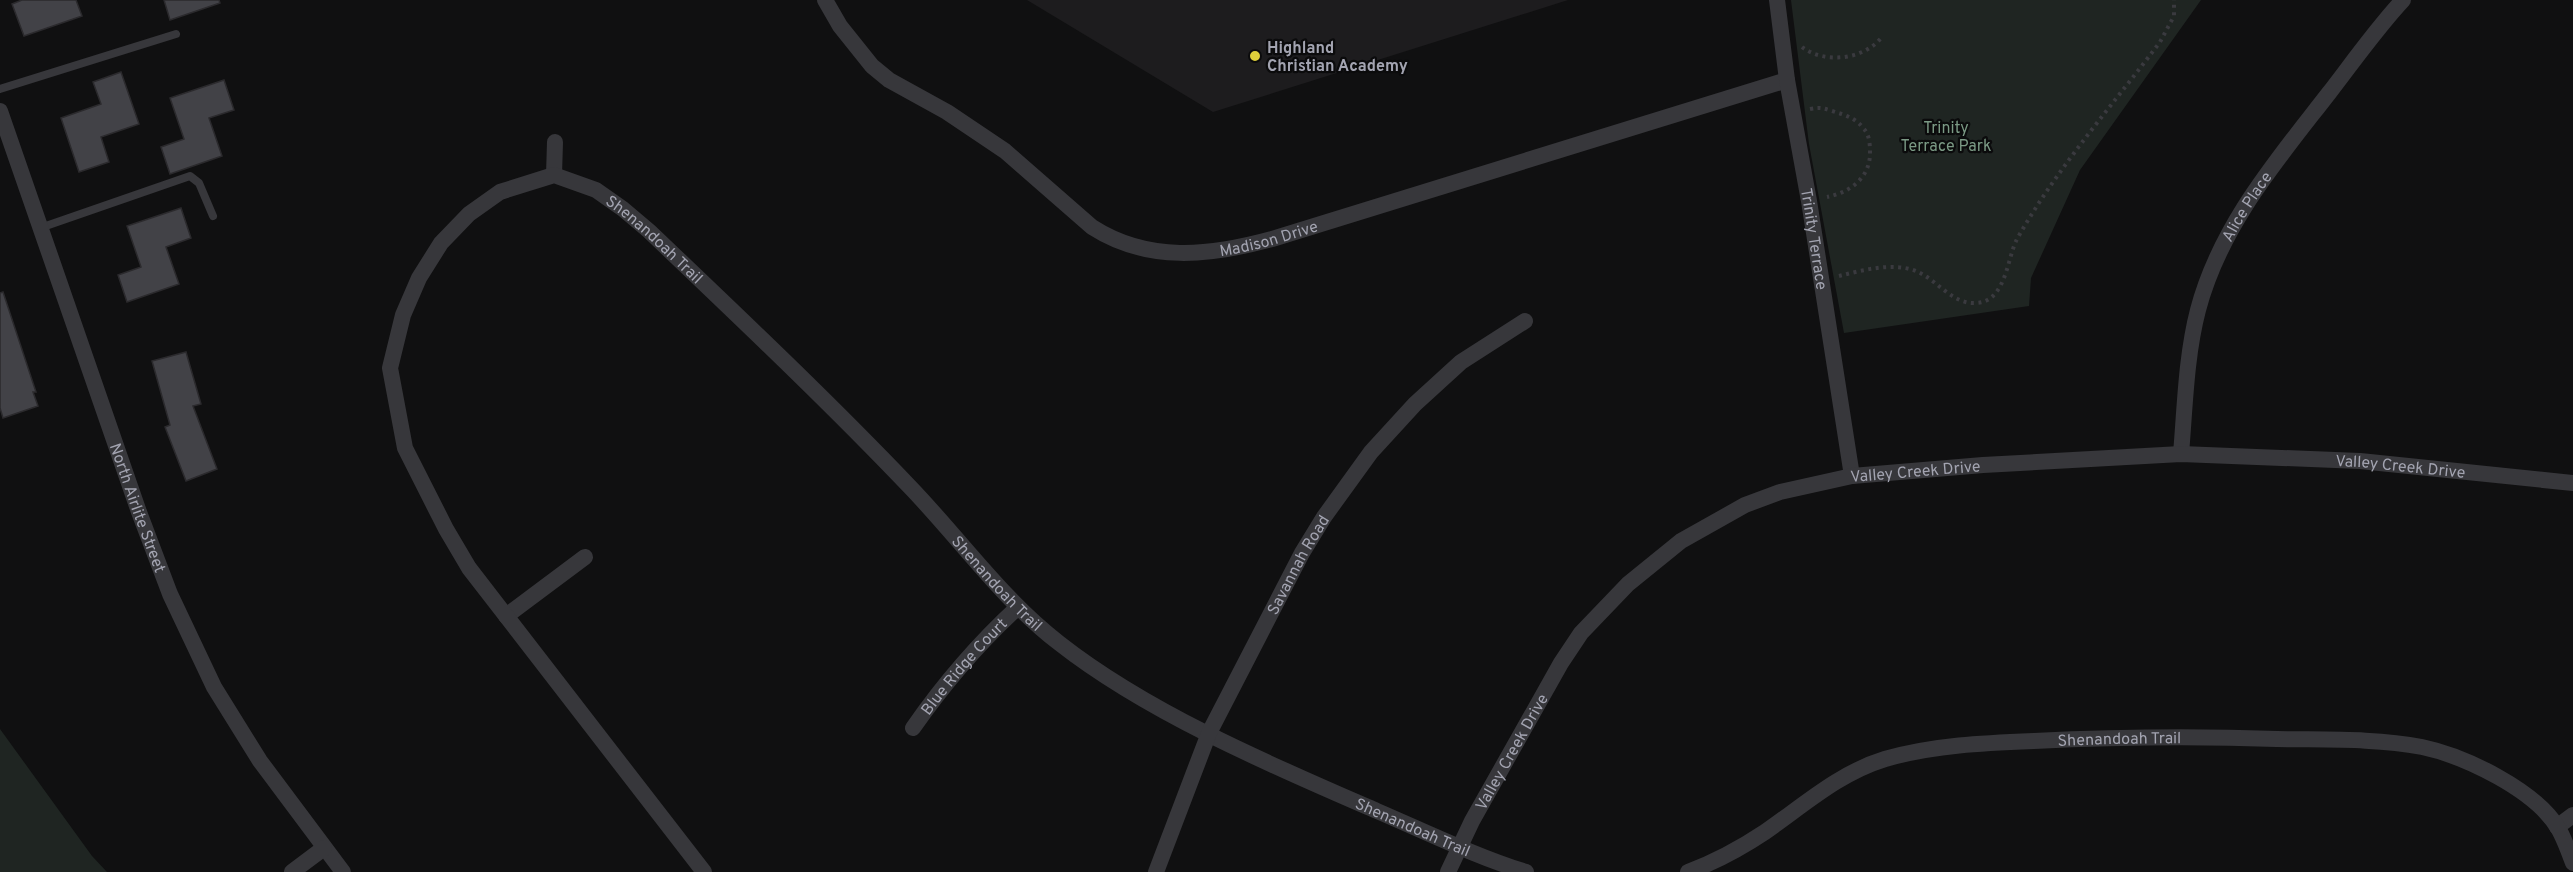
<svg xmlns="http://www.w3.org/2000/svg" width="2573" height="872" viewBox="0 0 2573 872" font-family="Overpass,sans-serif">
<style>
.built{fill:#1d1c1e}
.green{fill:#1f2522}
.building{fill:#424247;stroke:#2b2a2d;stroke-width:1.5}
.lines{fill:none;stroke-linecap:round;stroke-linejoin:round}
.path{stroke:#3a3a3f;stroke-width:4;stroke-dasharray:3 4.5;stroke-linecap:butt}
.service{stroke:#37373b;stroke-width:8}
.minor{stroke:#37373b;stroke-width:16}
.poi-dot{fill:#dfcf3b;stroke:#0b0b0c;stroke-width:2}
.labels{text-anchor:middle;stroke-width:4.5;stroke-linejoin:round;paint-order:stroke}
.poi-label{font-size:16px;font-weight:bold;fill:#a3a4b1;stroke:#0b0b0c;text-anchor:start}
.park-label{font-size:16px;fill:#7b9a85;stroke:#0b0b0c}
.street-label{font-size:16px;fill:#a3a4b1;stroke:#0b0b0c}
</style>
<rect width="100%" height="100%" fill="#101011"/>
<path class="built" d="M1027,0H1568L1213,112Z"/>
<path class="green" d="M1791,0H2201L2080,170L2031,278L2029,306L1844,333L1809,144Z
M0,729L92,856L107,872H0Z"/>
<path class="building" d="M22,0H76L82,16L24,36L12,4Z
M164,0H219L220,3L170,20Z
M121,72L139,124L101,137L109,162L79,172L61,118L101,104L93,82Z
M224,80L234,110L209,118L222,156L170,174L161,147L184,139L170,98Z
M181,208L191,238L166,247L179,284L127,302L118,275L141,267L127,226Z
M3,292L36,392H33L38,406L3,418L0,408V293Z
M186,352L201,404L193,406L217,469L186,481L165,427L170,425L152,361Z"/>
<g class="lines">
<path class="path" d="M1802,47C1824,64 1863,60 1881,38
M1810,109C1820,107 1823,108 1832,111C1845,115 1856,118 1864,129C1869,134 1870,144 1870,151C1871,177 1851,192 1827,197
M1839,276C1863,270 1893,262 1916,271C1936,279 1952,304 1975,303C2006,303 2007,258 2017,239C2057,168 2112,106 2160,42L2174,16V0"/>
<path class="service" d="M0,89L176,34
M40,228L190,176L199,183L213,216"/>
<g class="minor">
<path id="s1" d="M825,0L840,26L872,66L889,80L947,112L1005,151L1092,227C1148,263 1210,256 1272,239L1787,80"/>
<path id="s2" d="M1777,0L1787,80L1809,201L1852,476"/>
<path id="s3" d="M0,111L139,512L170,594L214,687L260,761L343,872"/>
<path d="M554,175L555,142"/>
<path id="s4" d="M2181,454C2185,407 2186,356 2198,310C2220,226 2277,160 2329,93C2353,62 2376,29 2403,0"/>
<path d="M506,616L585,557"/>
<path id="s5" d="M913,728C943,685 979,643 1017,608"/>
<path d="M2557,827L2573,815"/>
<path d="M292,872L324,848"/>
<path id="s6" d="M704,872L469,568L446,529L405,448L390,368L403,315L419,278L441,243L469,214L500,192L554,175L596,190L623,209L649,231C737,315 826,399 910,487C960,539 1002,599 1059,643C1148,713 1273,766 1377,811C1426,832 1475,856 1526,872"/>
<path id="s7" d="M1156,872L1209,733L1302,553L1324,517L1371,452L1415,404L1461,362L1525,321"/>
<path id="s8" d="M1448,872L1472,821L1561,663L1581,633L1628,584L1681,541L1745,505L1780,492L1852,476L1983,465L2181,454L2360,461L2573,483"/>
<path id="s9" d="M1688,872C1715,862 1741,848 1765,832C1804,805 1839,773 1885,759C1934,745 1984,743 2034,741C2115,737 2196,736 2277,739C2325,740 2375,738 2422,747C2465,756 2535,790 2558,828C2564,838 2569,852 2573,863"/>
</g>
</g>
<circle class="poi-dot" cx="1255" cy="56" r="6"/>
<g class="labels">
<g class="poi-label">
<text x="1267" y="53">Highland<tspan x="1267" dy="18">Christian Academy</tspan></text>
</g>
<g class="park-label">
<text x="1946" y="133">Trinity<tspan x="1946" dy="18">Terrace Park</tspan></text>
</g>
<g class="street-label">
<text dy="6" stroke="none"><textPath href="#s4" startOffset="260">Alice Place</textPath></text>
<text dy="6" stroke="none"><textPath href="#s1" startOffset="538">Madison Drive</textPath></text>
<text dy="6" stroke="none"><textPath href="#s2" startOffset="242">Trinity Terrace</textPath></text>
<text dy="6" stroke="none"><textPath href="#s6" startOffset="994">Shenandoah Trail</textPath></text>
<text dy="6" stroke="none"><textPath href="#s8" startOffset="1144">Valley Creek Drive</textPath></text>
<text dy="6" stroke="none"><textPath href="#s8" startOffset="658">Valley Creek Drive</textPath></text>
<text dy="6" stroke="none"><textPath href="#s3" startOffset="420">North Airlite Street</textPath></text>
<text dy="6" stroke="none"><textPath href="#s7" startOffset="339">Savannah Road</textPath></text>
<text dy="6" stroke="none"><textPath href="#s6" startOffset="1480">Shenandoah Trail</textPath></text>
<text dy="6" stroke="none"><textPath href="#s5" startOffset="80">Blue Ridge Court</textPath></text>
<text dy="6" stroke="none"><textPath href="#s9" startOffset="464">Shenandoah Trail</textPath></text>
<text dy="6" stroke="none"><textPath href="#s8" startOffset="136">Valley Creek Drive</textPath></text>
<text dy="6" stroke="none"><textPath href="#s6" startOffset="1966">Shenandoah Trail</textPath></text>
</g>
</g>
</svg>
